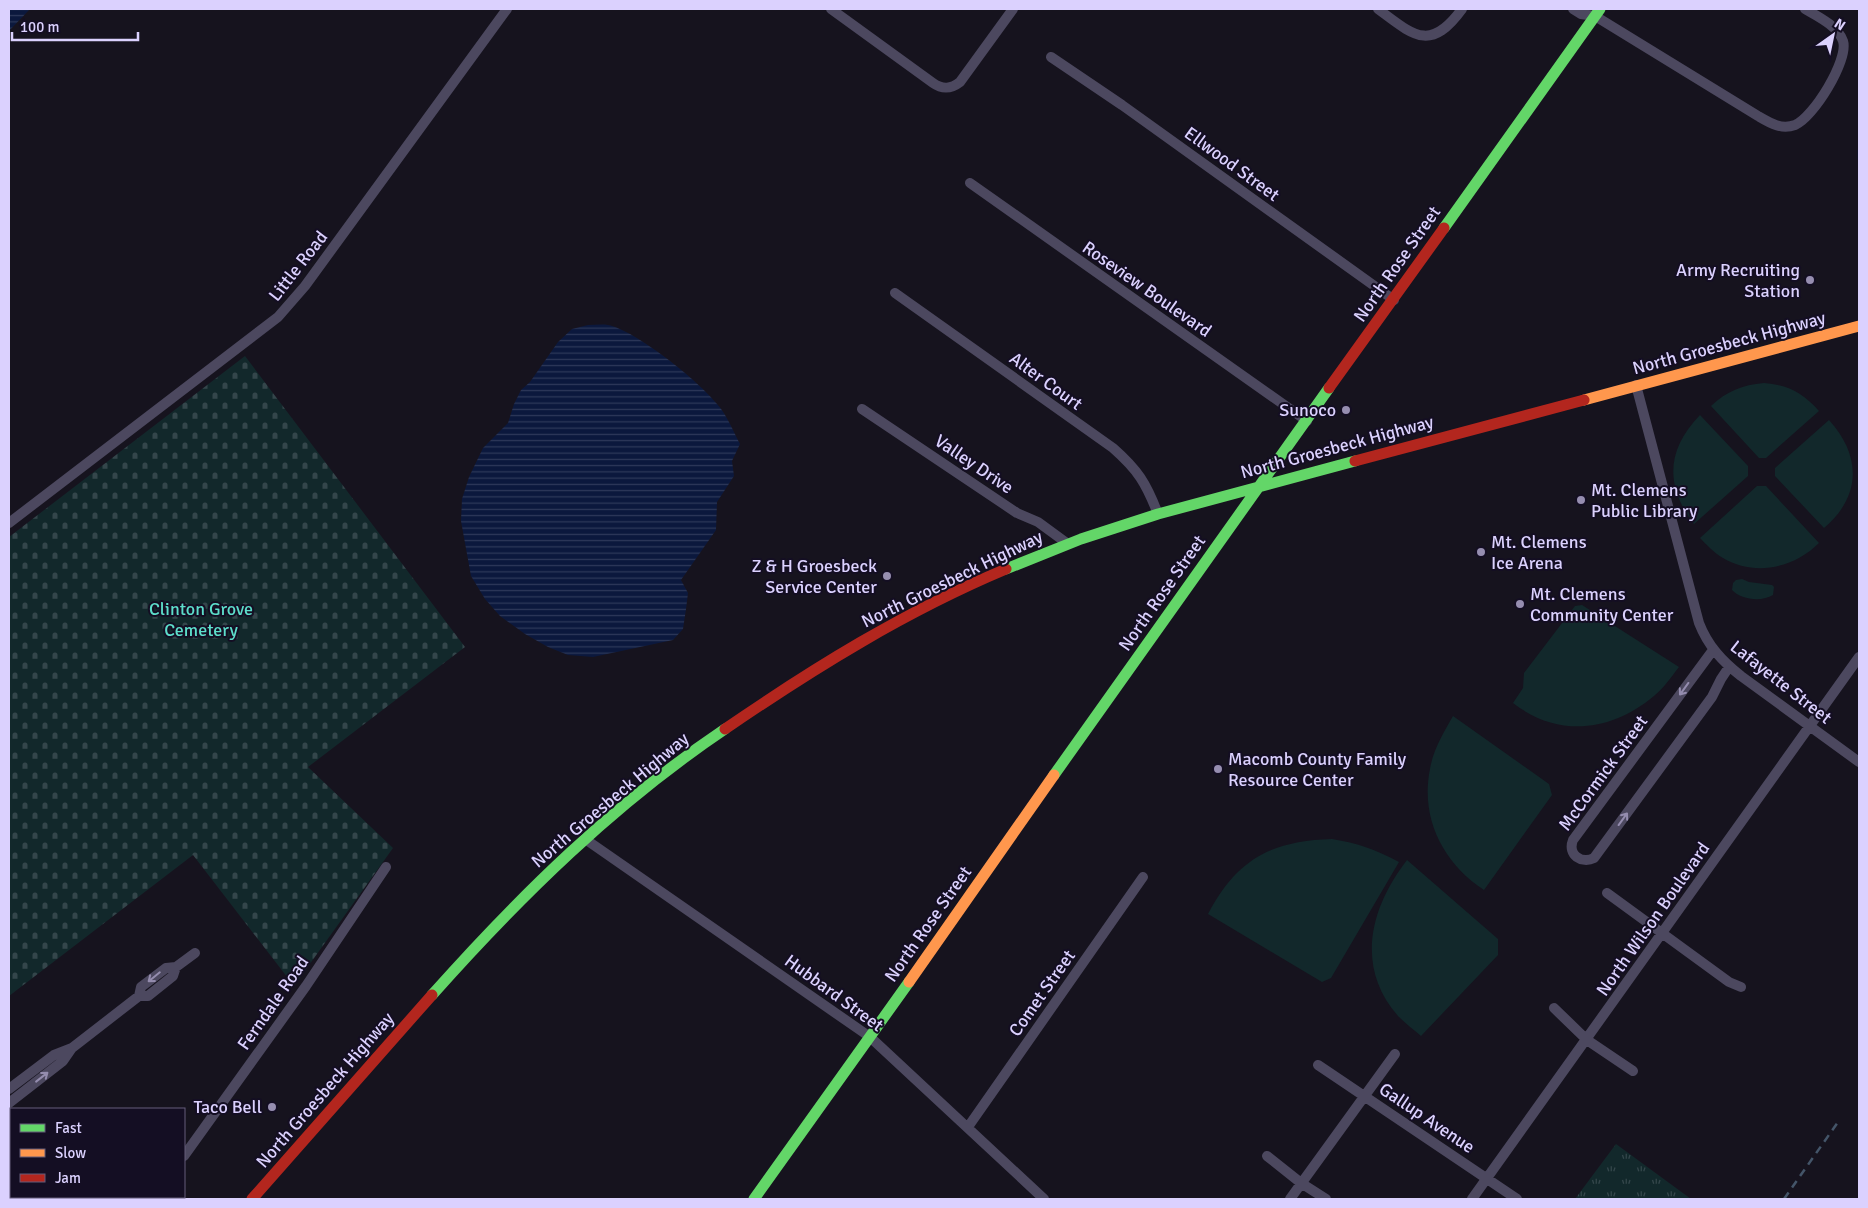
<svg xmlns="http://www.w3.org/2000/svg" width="1868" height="1208" viewBox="0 0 1868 1208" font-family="Signika,sans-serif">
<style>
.grass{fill:url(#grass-tufts)}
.cemetery{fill:url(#cemetery-stones)}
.park{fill:#12282b}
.water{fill:url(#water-rules)}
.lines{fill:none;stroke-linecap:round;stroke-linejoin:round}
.stream{stroke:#0b183d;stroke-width:2.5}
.street{stroke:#4c485f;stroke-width:10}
.fast{stroke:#63d668;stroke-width:11}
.slow{stroke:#ff974d;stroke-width:11}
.jam{stroke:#b3261e;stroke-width:11}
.rail{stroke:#445569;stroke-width:2.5;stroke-dasharray:8 6;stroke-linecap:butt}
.oneway{stroke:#948cae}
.poi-dot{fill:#968eb0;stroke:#140e23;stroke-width:2}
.labels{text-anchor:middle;stroke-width:4;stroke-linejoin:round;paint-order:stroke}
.street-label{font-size:18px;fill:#dbd1fe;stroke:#140e23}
.poi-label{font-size:18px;fill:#dbd1fe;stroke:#140e23;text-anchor:end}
.park-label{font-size:18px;fill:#5ddecb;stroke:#140e23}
</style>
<defs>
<pattern id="grass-tufts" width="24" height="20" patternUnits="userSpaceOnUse" patternTransform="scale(1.25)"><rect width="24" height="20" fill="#12282b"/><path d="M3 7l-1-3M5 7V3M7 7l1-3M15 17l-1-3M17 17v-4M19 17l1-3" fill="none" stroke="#34464b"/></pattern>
<pattern id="cemetery-stones" width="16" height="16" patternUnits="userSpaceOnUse" patternTransform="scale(1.25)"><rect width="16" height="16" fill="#12282b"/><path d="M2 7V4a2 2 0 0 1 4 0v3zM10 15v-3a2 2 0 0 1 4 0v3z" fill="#34464b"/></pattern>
<pattern id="water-rules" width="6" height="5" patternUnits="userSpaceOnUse" patternTransform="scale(1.25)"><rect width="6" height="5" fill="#0b183d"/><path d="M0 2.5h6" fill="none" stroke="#2e395a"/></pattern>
</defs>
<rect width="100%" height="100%" fill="#16131e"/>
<path class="grass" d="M1616,1144L1691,1199H1575Z"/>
<path class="cemetery" d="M245,356L465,647L308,767L393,848L294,986L193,855L9,996V537Z"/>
<path class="park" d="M1764,383C1788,385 1803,393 1819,411L1766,458H1759L1711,406C1727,391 1742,385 1764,383Z
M1700,415L1748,466V476L1694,524C1665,486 1666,450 1700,415Z
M1829,420C1861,455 1862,496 1824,528L1775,476V468Z
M1757,486H1766L1819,543C1794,568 1755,577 1723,558C1714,553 1707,545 1700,538Z
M1742,579L1749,582L1772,585L1774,587L1773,595C1762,602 1741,600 1732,590L1733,583L1736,580Z
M1582,605L1679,667C1671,677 1664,688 1654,696C1611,732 1558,738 1513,703L1523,688L1524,673L1575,606Z
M1453,716L1549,784L1552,795L1484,890C1443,863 1420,818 1430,769C1433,750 1444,732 1453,716Z
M1332,839C1357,843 1377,850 1399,862L1331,978L1322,982L1208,914C1237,859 1271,841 1332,839Z
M1407,860L1498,939V955L1421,1036C1414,1030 1405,1023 1398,1016C1355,967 1370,908 1407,860Z"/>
<path class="water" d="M9,9H30L9,31Z
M588,325C595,325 602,324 608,325C635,330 699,381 717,404C727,415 733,431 740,444L732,461L734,476L717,502L716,530L681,580L688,593L686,609L683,629L673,640L593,657L568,655L548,647L525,634L500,616L485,599L471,576L461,521L462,499L469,477L483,448L508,423L514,404L521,390L530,382L558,342L572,329Z"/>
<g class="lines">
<path class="stream" d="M1859,150V159"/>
<path class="street" d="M831,9L933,83C943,90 951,89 960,82L1013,9
M1378,9C1413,35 1430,53 1462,9
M1573,9L1581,14L1595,16L1758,116C1770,123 1781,130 1795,125C1813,118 1849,60 1843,41C1838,26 1817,16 1805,9
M1051,57L1122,105L1394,300
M970,183L1307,421
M895,293L1113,448C1138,470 1146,483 1158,514
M1636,385L1699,623C1708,646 1722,661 1741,676L1859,762
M862,409L1017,513L1038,522L1068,544
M9,523L278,317L305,286L507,9
M1713,650L1573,840C1567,855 1582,864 1594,858L1712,697L1721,679L1729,667
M585,839L870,1037L1044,1199
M1607,893L1729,982L1741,987
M139,996L141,987L166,968L176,967L195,953
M1554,1008L1587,1040L1633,1071
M1318,1065L1517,1199
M9,1089L54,1055L72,1048
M9,1103L63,1061L72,1048L139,996H148L173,976L176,967
M968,1127L1143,877
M184,1156L306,986L386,867
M1267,1156L1301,1183L1326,1199
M150,1199L152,1197
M1290,1199L1395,1054
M1472,1199L1859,657"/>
<path class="fast" d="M1444,228L1600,9
M1006,569L1081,539L1158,514L1355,461
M1054,775L1329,388
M432,995C520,896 615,803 725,729
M754,1199L909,982"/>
<path class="slow" d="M1584,400L1859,326
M909,982L1054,775"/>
<path class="jam" d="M1329,388L1444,228
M1355,461L1584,400
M725,729C814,668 906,611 1006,569
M252,1199L432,995"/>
<path class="rail" d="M1784,1199L1838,1122"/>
</g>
<defs><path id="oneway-shaft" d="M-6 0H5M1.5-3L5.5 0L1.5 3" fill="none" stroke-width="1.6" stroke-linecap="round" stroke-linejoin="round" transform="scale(1.25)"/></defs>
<g class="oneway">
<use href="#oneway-shaft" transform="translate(1684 689) rotate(126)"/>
<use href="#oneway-shaft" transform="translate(1623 819) rotate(-54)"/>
<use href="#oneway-shaft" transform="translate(154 977) rotate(141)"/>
<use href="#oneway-shaft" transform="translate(42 1077) rotate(-38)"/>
</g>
<g class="poi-dot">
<circle cx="1810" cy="280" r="5"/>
<circle cx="1346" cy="410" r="5"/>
<circle cx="1581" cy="500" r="5"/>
<circle cx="1481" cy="552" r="5"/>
<circle cx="887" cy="576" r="5"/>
<circle cx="1520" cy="604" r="5"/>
<circle cx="1218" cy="769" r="5"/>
<circle cx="272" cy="1107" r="5"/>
</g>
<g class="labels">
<g class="street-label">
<text transform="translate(1232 164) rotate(36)" y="6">Ellwood Street</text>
<text transform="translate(1397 264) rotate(-55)" y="6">North Rose Street</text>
<text transform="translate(298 266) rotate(-52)" y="6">Little Road</text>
<text transform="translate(1147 289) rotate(35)" y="6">Roseview Boulevard</text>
<text transform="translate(1729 343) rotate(-15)" y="6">North Groesbeck Highway</text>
<text transform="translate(1046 381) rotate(36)" y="6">Alter Court</text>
<text transform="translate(1337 447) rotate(-15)" y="6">North Groesbeck Highway</text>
<text transform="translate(974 464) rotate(34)" y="6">Valley Drive</text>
<text transform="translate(952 579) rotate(-26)" y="6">North Groesbeck Highway</text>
<text transform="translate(1162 593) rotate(-55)" y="6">North Rose Street</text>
<text transform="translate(1781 682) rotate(38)" y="6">Lafayette Street</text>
<text transform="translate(1603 773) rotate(-54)" y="6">McCormick Street</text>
<text transform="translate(610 800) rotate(-40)" y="6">North Groesbeck Highway</text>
<text transform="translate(1653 919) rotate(-55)" y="6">North Wilson Boulevard</text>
<text transform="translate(928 924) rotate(-55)" y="6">North Rose Street</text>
<text transform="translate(834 993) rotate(36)" y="6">Hubbard Street</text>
<text transform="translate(1042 993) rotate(-55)" y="6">Comet Street</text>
<text transform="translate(273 1003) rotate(-55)" y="6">Ferndale Road</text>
<text transform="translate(325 1090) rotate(-49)" y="6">North Groesbeck Highway</text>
<text transform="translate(1427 1118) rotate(34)" y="6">Gallup Avenue</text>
</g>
<g class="poi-label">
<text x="1800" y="276">Army Recruiting<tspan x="1800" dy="21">Station</tspan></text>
<text x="1336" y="416">Sunoco</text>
<text x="1591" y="496" text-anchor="start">Mt. Clemens<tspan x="1591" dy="21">Public Library</tspan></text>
<text x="1491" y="548" text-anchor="start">Mt. Clemens<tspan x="1491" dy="21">Ice Arena</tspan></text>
<text x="877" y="572">Z &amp; H Groesbeck<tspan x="877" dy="21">Service Center</tspan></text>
<text x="1530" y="600" text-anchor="start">Mt. Clemens<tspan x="1530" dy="21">Community Center</tspan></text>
<text x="1228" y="765" text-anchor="start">Macomb County Family<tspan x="1228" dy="21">Resource Center</tspan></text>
<text x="262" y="1113">Taco Bell</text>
</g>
<g class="park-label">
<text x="201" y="615">Clinton Grove<tspan x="201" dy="21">Cemetery</tspan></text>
</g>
</g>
<rect width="1868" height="1208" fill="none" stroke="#dbd1fe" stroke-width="20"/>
<rect x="10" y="1108" width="175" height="90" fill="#140e23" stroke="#645c7b"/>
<rect x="20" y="1124" width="25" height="8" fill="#63d668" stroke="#645c7b"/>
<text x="55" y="1133" font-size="15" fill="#dbd1fe">Fast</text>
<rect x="20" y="1149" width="25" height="8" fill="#ff974d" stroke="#645c7b"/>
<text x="55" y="1158" font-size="15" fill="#dbd1fe">Slow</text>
<rect x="20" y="1174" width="25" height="8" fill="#b3261e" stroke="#645c7b"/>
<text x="55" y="1183" font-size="15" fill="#dbd1fe">Jam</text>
<g transform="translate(1833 35) rotate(33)" stroke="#140e23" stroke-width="4" paint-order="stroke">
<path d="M0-4L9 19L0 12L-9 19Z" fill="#dbd1fe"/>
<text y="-8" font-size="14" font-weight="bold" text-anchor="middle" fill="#dbd1fe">N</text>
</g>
<path d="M12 32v8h126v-8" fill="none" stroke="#dbd1fe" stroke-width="2.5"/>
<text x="20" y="32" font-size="15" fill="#dbd1fe" stroke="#140e23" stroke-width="4" paint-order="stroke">100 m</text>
</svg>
